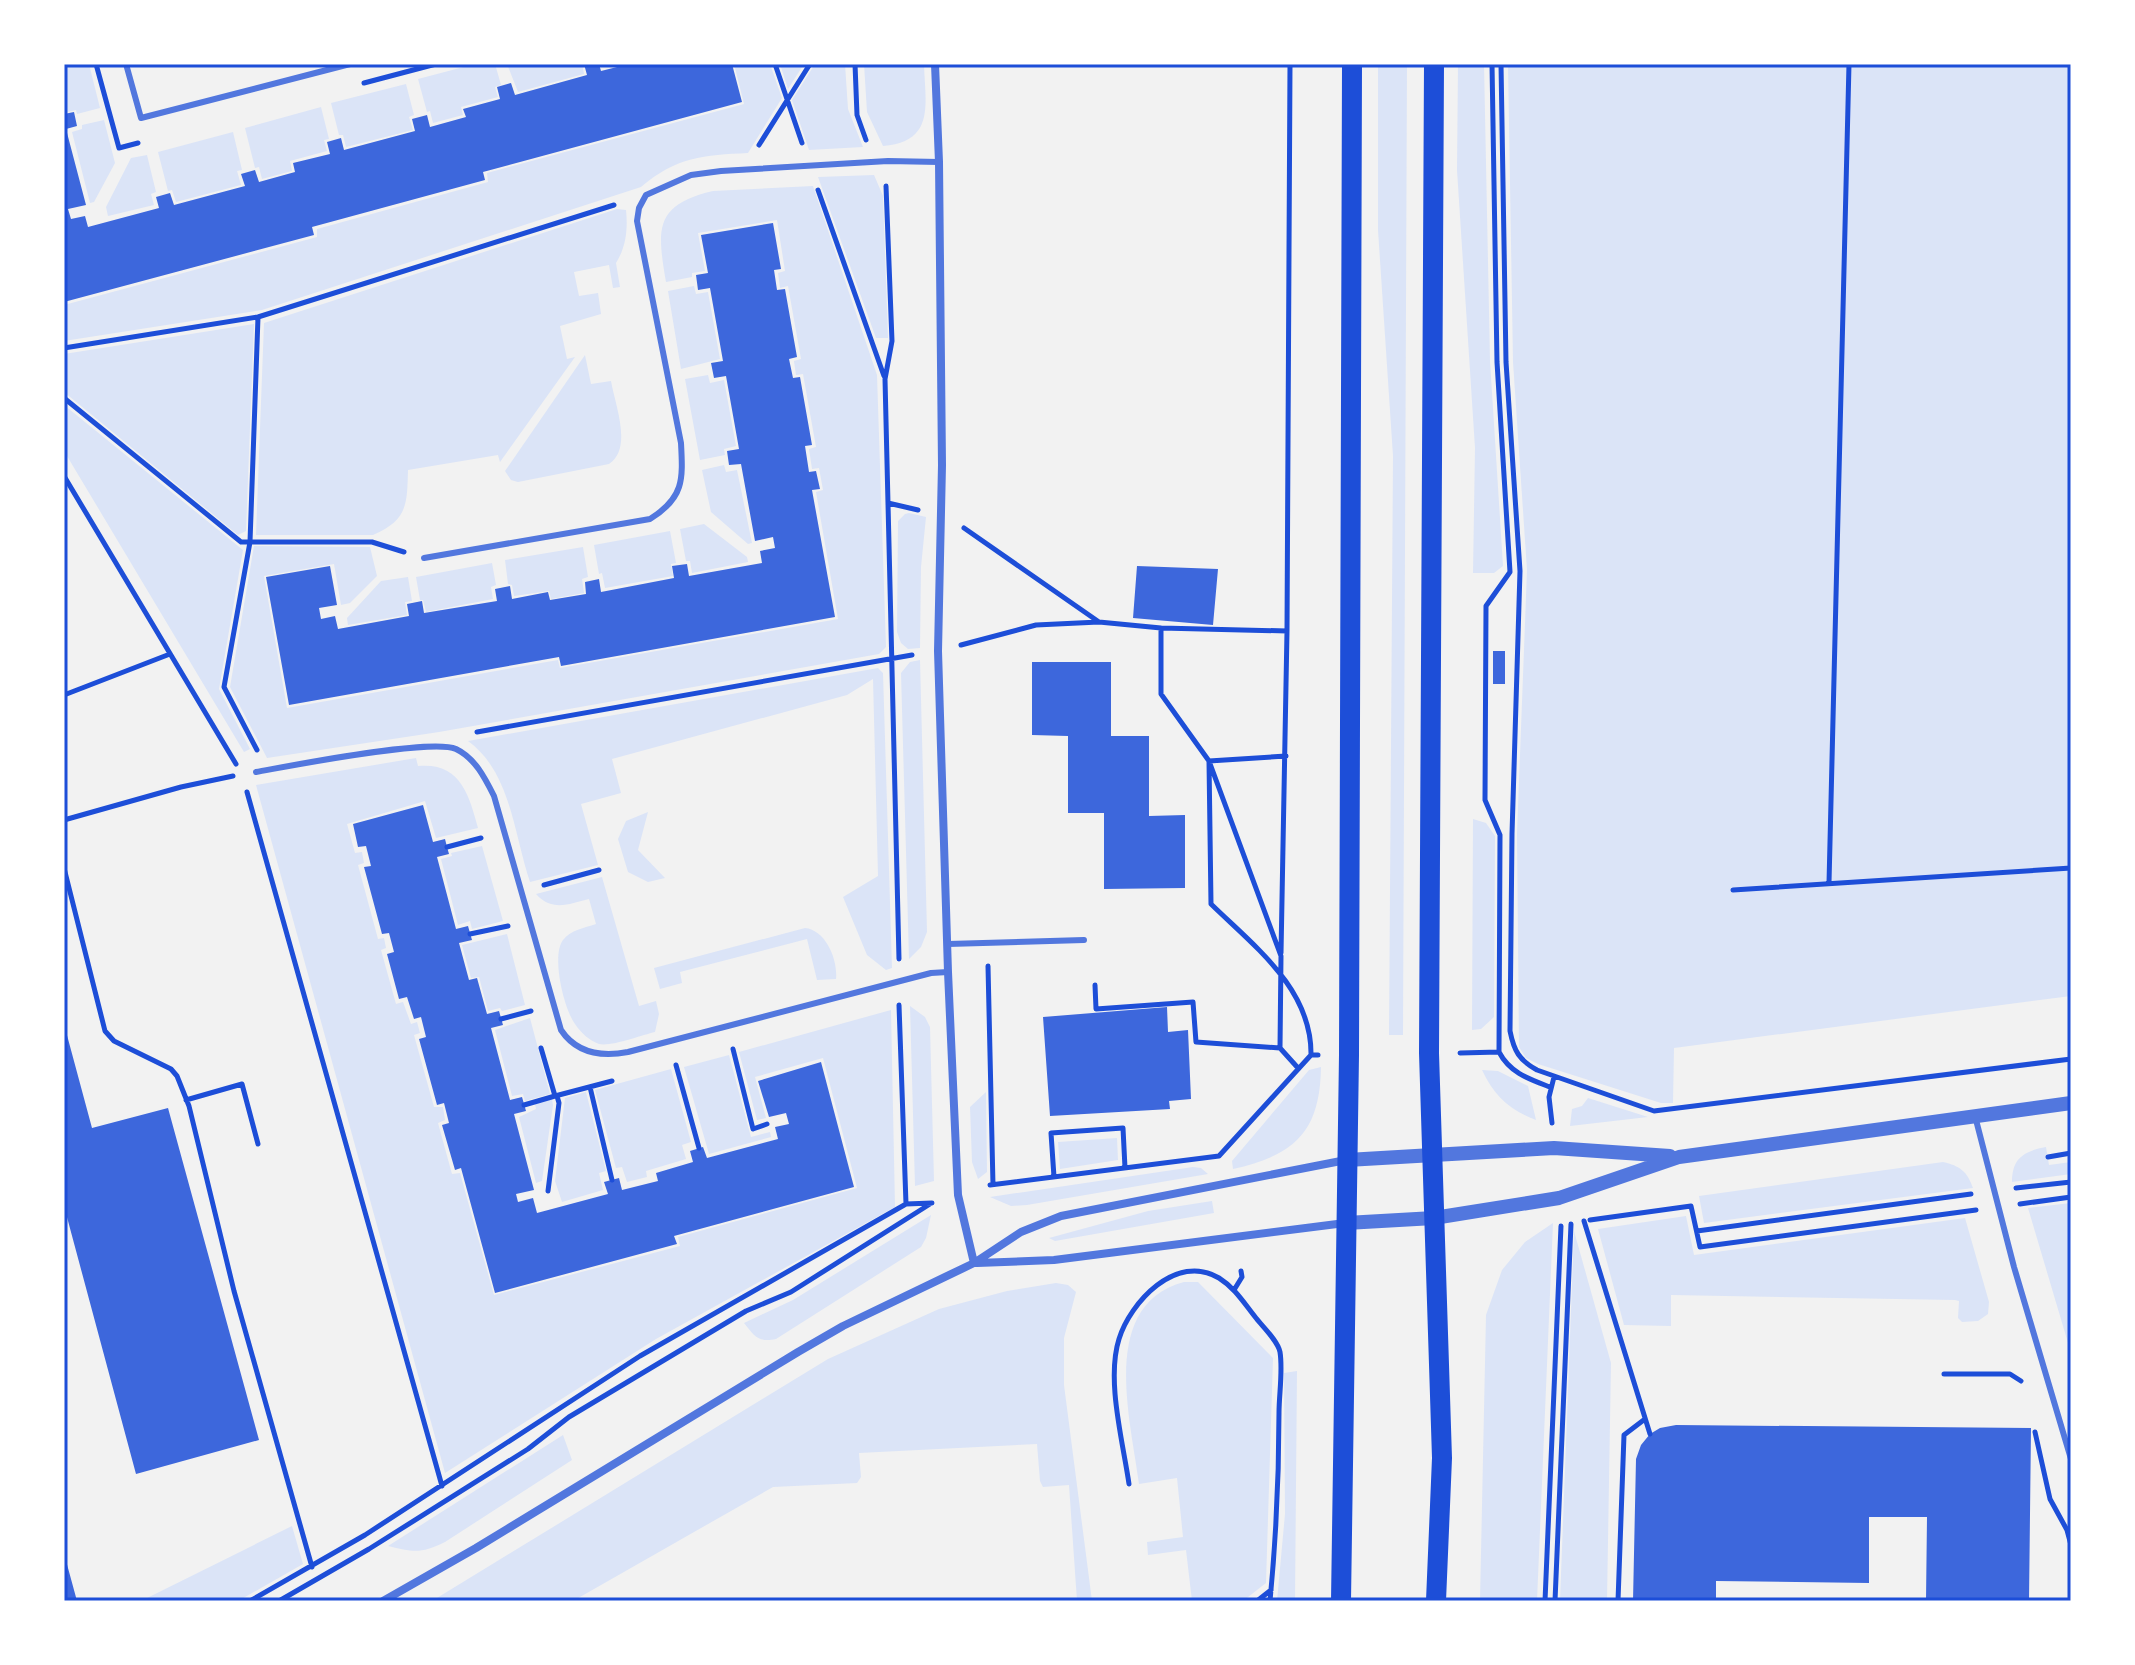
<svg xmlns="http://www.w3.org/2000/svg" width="2135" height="1665" viewBox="0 0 2135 1665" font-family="'Nunito Sans',sans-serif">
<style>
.green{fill:#dbe4f7}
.building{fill:#3d67dc}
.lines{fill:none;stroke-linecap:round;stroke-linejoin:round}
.path{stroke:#1d4ed8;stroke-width:5}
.service{stroke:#5277de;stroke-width:6}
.minor{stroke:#5277de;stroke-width:8}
.tertiary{stroke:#5277de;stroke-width:14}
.primary{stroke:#1d4ed8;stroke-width:20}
.neatline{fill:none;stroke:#1d4ed8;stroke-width:3}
</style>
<rect width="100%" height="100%" fill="#f2f2f2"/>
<path class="green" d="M64,64H89L100,108L77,114L76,110L64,113Z
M475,64H495L501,85L495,87L498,97L461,107L463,115L433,123L430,111L427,112L418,79Z
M507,64H582L584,74L518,92Z
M734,64H770L782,98L748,153C704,155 676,157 641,187L262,310L64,341V305L317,237V229L488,182L487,173L744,104Z
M780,64H804L788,89Z
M815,64H845L848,109L863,147L809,150L792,100Z
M864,64H924C925,103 936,142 883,146L867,112Z
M1378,64H1407L1403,1035H1389L1393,456L1378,230Z
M1458,64H1484L1490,361L1503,566L1494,573H1473L1475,448L1457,170Z
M1508,64H2071V996L1674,1048L1673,1103H1661L1538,1064L1526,1058L1519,1047L1517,834L1527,570L1513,362Z
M406,84L414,115L409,117L413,130L346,147L343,135H339L331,103Z
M321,107L329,139L324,140L327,151L290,161L292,171L262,179L259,167L255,168L245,128Z
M104,120L115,163L94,202L90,203L72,132L82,129V125Z
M233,132L242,170L237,171L241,185L176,202L172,190L168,191L158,152Z
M147,155L156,192L151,194L154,205L108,216L106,207L131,158Z
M874,175L883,196L888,338H876L818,177Z
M813,186L877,375L886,647L879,654L439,732L267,758L230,687L254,546L370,547L377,576L350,603L341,605L334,564L264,576L287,708L558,660L560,668L838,619L816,492L823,490L819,468L812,469L809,449L816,447L803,374L796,375L794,361L801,359L788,286L780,288L778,273L785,271L777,220L698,233L705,271L692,273V277L666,282C657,229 654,205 713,191Z
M617,209L626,210C628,229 626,247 616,263L620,287L613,288L609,265L574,272L579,296L598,293L601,314L560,326L567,359L575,357L500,462L498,455L408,470C407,504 408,520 373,535H256L264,323Z
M694,286L696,294L708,292L720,359L681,369L668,291Z
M254,324L246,531L238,535L64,392V354Z
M585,355L591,384L611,381C615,405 633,448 609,464L518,482L511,480L505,471Z
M708,375L710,383L724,380L736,446L724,449L725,455L700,460L685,379Z
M64,405L243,550L219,689L250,749L244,752L64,451Z
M724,465L726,472L737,470L752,543L748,544L711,512L702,470Z
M909,513L926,517L921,567L920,648L908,649L901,643L897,632L898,521L905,514Z
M704,524L747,557L748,562L692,573L690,561H686L680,529Z
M670,531L676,563L671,564L673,576L605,588L602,573L599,574L594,545Z
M583,547L588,577L582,579L584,593L551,599L549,591L514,596L512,585L508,584L505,560Z
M492,563L496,585L491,587L493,599L426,612L423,600H420L416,577Z
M408,577L412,601L405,602L407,615L348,625L347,618L381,581Z
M920,660L927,932L921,947L909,959L901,673L910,662Z
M878,668L883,673L892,968L886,970L867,955L843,897L878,876L873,679L847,695L612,759L621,793L581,804L598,865L530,882C514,835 511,772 468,741Z
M416,758L418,766C460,762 469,794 478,828L436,838L425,801L347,824L355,853L362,852L364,863L358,865L378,939L384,938L386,948L381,950L396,1004L403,1002L411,1024L417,1022L420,1033L414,1035L434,1107H443L445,1120L438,1123L452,1174L460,1173L494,1295L680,1246L678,1237L857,1188L823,1058L755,1077L766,1118L757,1120L739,1052L891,1010L895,1207L656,1339L445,1473L256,785Z
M648,812L638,850L665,878L648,882L628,872L618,839L626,821Z
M1473,819L1486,823L1495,836L1494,1017L1481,1029L1472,1030Z
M482,846L503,921L472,929L470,921L458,925L441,859L452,856L451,853Z
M602,877L639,1006L656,1001L659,1014L655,1032C642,1035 611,1047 599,1044C590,1041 580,1032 575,1024C564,1009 551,956 563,940C571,930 584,928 596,924L589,899C569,904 552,912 536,894Z
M805,928C826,930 838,960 836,979L817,980L807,939L680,972L682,983L660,989L654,968Z
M507,934L525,1005L502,1011L500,1008L488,1011L479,977L471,978L462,945Z
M910,1006L925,1017L930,1027L934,1181L915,1186Z
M530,1018L550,1094L525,1101L523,1094L512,1096L495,1030Z
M729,1055L751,1137L770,1132L771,1137L709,1154L684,1067Z
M1321,1067C1320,1132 1295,1155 1233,1169L1232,1161L1309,1070Z
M671,1069L691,1142L682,1145L686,1159L646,1171L647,1177L627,1182L622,1167L616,1168L595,1090Z
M1482,1070L1498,1071L1528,1086L1536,1120C1510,1110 1494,1096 1482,1070Z
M586,1092L606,1171L599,1173L603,1190L562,1202L555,1181L565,1098Z
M986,1092L987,1172L978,1179L972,1162L970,1107Z
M1588,1098L1648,1117L1570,1126L1572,1109L1582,1106Z
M552,1099L553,1105L542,1181L536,1183L519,1117L536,1109L535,1104Z
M1117,1138L1118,1160L1060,1169L1058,1142Z
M2046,1147L2049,1165L2071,1162V1174L2012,1182C2012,1158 2024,1151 2046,1147Z
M1943,1162C1960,1166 1967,1171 1973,1188L1704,1223L1699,1196Z
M1193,1167L1201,1168L1208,1174L1027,1205L1011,1206L990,1197Z
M1212,1201L1214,1213L1055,1241L1049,1238L1148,1211Z
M2071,1203V1353L2028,1208Z
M931,1215L926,1238L921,1247L776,1339C759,1343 754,1336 744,1323L793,1300Z
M1686,1216L1694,1255L1965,1218L1989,1302L1988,1314L1978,1321L1962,1322L1958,1318L1959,1301L1955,1300L1671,1295V1326L1624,1325L1598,1229Z
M1553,1223L1537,1601H1480L1486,1315L1502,1270L1525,1242Z
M1574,1231L1611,1363L1607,1601H1560Z
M1184,1282H1198L1273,1358L1266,1583L1243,1601H1192L1186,1550L1148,1555L1147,1542L1183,1537L1177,1478L1139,1484C1131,1420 1098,1305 1184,1282Z
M1056,1283L1068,1285L1076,1292L1064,1338V1385L1092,1601H1077L1069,1485L1043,1487L1040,1481L1037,1444L859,1453L861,1477L857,1483L773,1487L573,1601H432L828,1359L939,1309L1007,1291Z
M1297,1371L1295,1601H1277L1285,1514L1284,1373Z
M563,1435L572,1460L445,1542C421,1554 413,1552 388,1546Z
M292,1526L303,1564L238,1601H141Z"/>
<path class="building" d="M584,64H599L601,71L629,64H732L742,102L483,172L485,180L312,227L314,235L64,302V114L74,112L77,126L66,129L86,205L68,209L71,219L85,216L88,227L159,208L156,197L170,193L174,205L245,186L241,174L255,170L259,182L295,172L293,163L330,154L327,142L341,138L344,150L415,131L412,119L427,115L430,127L466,117L463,109L500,99L497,87L511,83L515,95L587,75Z
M773,223L781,269L774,270L777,290L785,289L797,357L789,359L793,378L800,377L812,445L805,446L809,472L816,471L820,489L812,490L835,617L561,666L559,657L289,705L266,577L330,566L337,605L319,608L321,619L335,616L338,629L409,616L407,604L422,601L424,613L497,601L495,589L510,586L512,599L548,592L550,600L586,594L585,582L599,579L601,592L674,578L672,566L687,564L689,576L762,563L760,551L775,548L773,537L755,541L741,464L729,465L727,451L739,449L726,376L714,378L711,363L723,361L710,288L698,290L696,275L708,273L701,235Z
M1137,566L1218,569L1213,625L1133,618Z
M1493,651H1505V684H1493Z
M1032,662H1111V736H1149V816L1185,815V888L1104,889V813H1068V736L1032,735Z
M423,805L433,842L445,839L447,847L449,854L437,857L456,929L468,926L472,940L459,943L469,980L477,978L487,1014L499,1011L503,1025L491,1028L510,1100L522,1097L526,1111L514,1114L534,1190L516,1194L518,1202L533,1198L537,1213L608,1194L604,1182L619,1178L622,1190L658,1181L656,1173L693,1162L690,1151L703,1147L707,1158L778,1139L775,1127L789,1124L786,1113L769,1117L758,1081L821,1062L854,1187L674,1236L677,1244L495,1293L461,1168L455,1170L442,1125L449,1123L444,1103L437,1105L419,1039L426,1037L421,1017L414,1019L407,997L399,999L387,954L394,952L389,933L382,934L364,867L371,866L366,846L358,847L353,824Z
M1167,1007L1168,1032L1188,1030L1191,1099L1169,1101L1170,1109L1050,1116L1043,1017Z
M64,1024L92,1128L168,1108L259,1440L136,1474L64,1206Z
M1676,1425L2031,1428L2029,1601H1926L1927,1517H1869V1583L1716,1581V1601H1633L1636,1459L1641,1445L1650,1434L1660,1428Z
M64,1557H65L77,1601H64Z"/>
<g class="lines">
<path class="path" d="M96,64L119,148L138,143
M775,64L802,143
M855,64L857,115L866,140
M1492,64L1497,362L1510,572L1486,606L1485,800L1500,835L1499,1052C1510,1073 1529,1079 1550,1087
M1501,64L1506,362L1520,571L1512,834L1510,1031C1514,1051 1519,1060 1537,1070L1654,1111L2071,1059
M364,83L436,64
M759,145L810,64
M886,186L892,341L885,379L899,959
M818,190L884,376
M64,348L258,317L614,205
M64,398L241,542H372L404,552
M64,476L236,764
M888,503L918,510
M964,528L1099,622L1161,628V694L1209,761L1281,956L1280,1048L1298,1068
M1161,628L1287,631L1281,953
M1287,631L1290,64
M961,645L1036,625L1099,622
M64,695L170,654
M477,732L912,655
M257,750L224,687L250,542L258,317
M1286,756L1209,761L1211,904C1254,946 1312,989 1311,1055
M247,792L442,1486
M64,820L181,787L233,776
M447,847L481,838
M64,868L105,1031L114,1041L171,1069L177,1076L189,1106L234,1291L312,1567
M1829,883L1849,64
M544,885L599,870
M1733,890L2071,868
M470,934L508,926
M988,966L993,1185
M1095,985L1096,1009L1193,1002L1196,1042L1280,1048
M899,1005L906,1204
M501,1019L531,1011
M541,1048L555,1096L612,1081
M733,1049L753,1129L767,1124
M1460,1053L1499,1052
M676,1065L699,1148
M590,1087L612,1180
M186,1100L242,1084L258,1144
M524,1105L555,1096
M1552,1123L1549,1097L1554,1077
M2048,1157L2071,1153
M1054,1177L1051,1133L1123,1128L1125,1168
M990,1185L1219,1156L1311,1055H1318
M2016,1188L2071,1182
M548,1191L559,1103L557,1096
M2020,1204L2071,1197
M1590,1220L1691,1206L1700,1247L1976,1210
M1584,1221L1650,1434
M1697,1231L1971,1194
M1234,1290L1242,1277L1241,1271
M1944,1374H2010L2021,1381
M2035,1432L2050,1499L2067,1530L2071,1545
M1129,1484C1123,1442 1106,1380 1119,1339C1130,1303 1176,1252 1219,1278C1235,1288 1244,1303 1256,1318C1263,1327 1278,1341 1280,1352C1283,1371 1279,1394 1279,1413C1279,1476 1276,1538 1270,1601
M250,1601L365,1535L640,1356L906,1204L932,1203
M279,1601L369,1549L528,1449L569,1417L746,1311L791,1292L930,1204
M1257,1601L1271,1590
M1545,1601L1561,1226
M1555,1601L1571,1224
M1618,1601L1624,1435L1645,1419"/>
<path class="service" d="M126,64L141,118L350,64
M424,558L650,519C684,498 683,480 681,443L637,221L639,208L646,195L691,175L721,171L888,161L939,162
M256,772C290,766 431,738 456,749C475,758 485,778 494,796L561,1030C577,1054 602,1057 628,1052L931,973L948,972
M948,944L1084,940
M1975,1116L2014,1267L2071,1459"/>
<path class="minor" d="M935,64L939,162L942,465L938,651L948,972L958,1195L974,1263
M977,1263L1054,1260L1345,1223
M383,1601L476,1548L798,1352L843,1326L974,1263L1021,1232L1061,1216L1346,1160"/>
<path class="tertiary" d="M1347,1160L1554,1148L1670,1156
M1346,1223L1434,1218L1559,1198L1679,1157L2071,1103"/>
<path class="primary" d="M1434,64L1429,1053L1442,1458L1436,1601
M1341,1601L1349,1055L1352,64"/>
</g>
<rect width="2135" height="1665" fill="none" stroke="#ffffff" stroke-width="132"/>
<rect x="66" y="66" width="2003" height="1533" class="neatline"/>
</svg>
